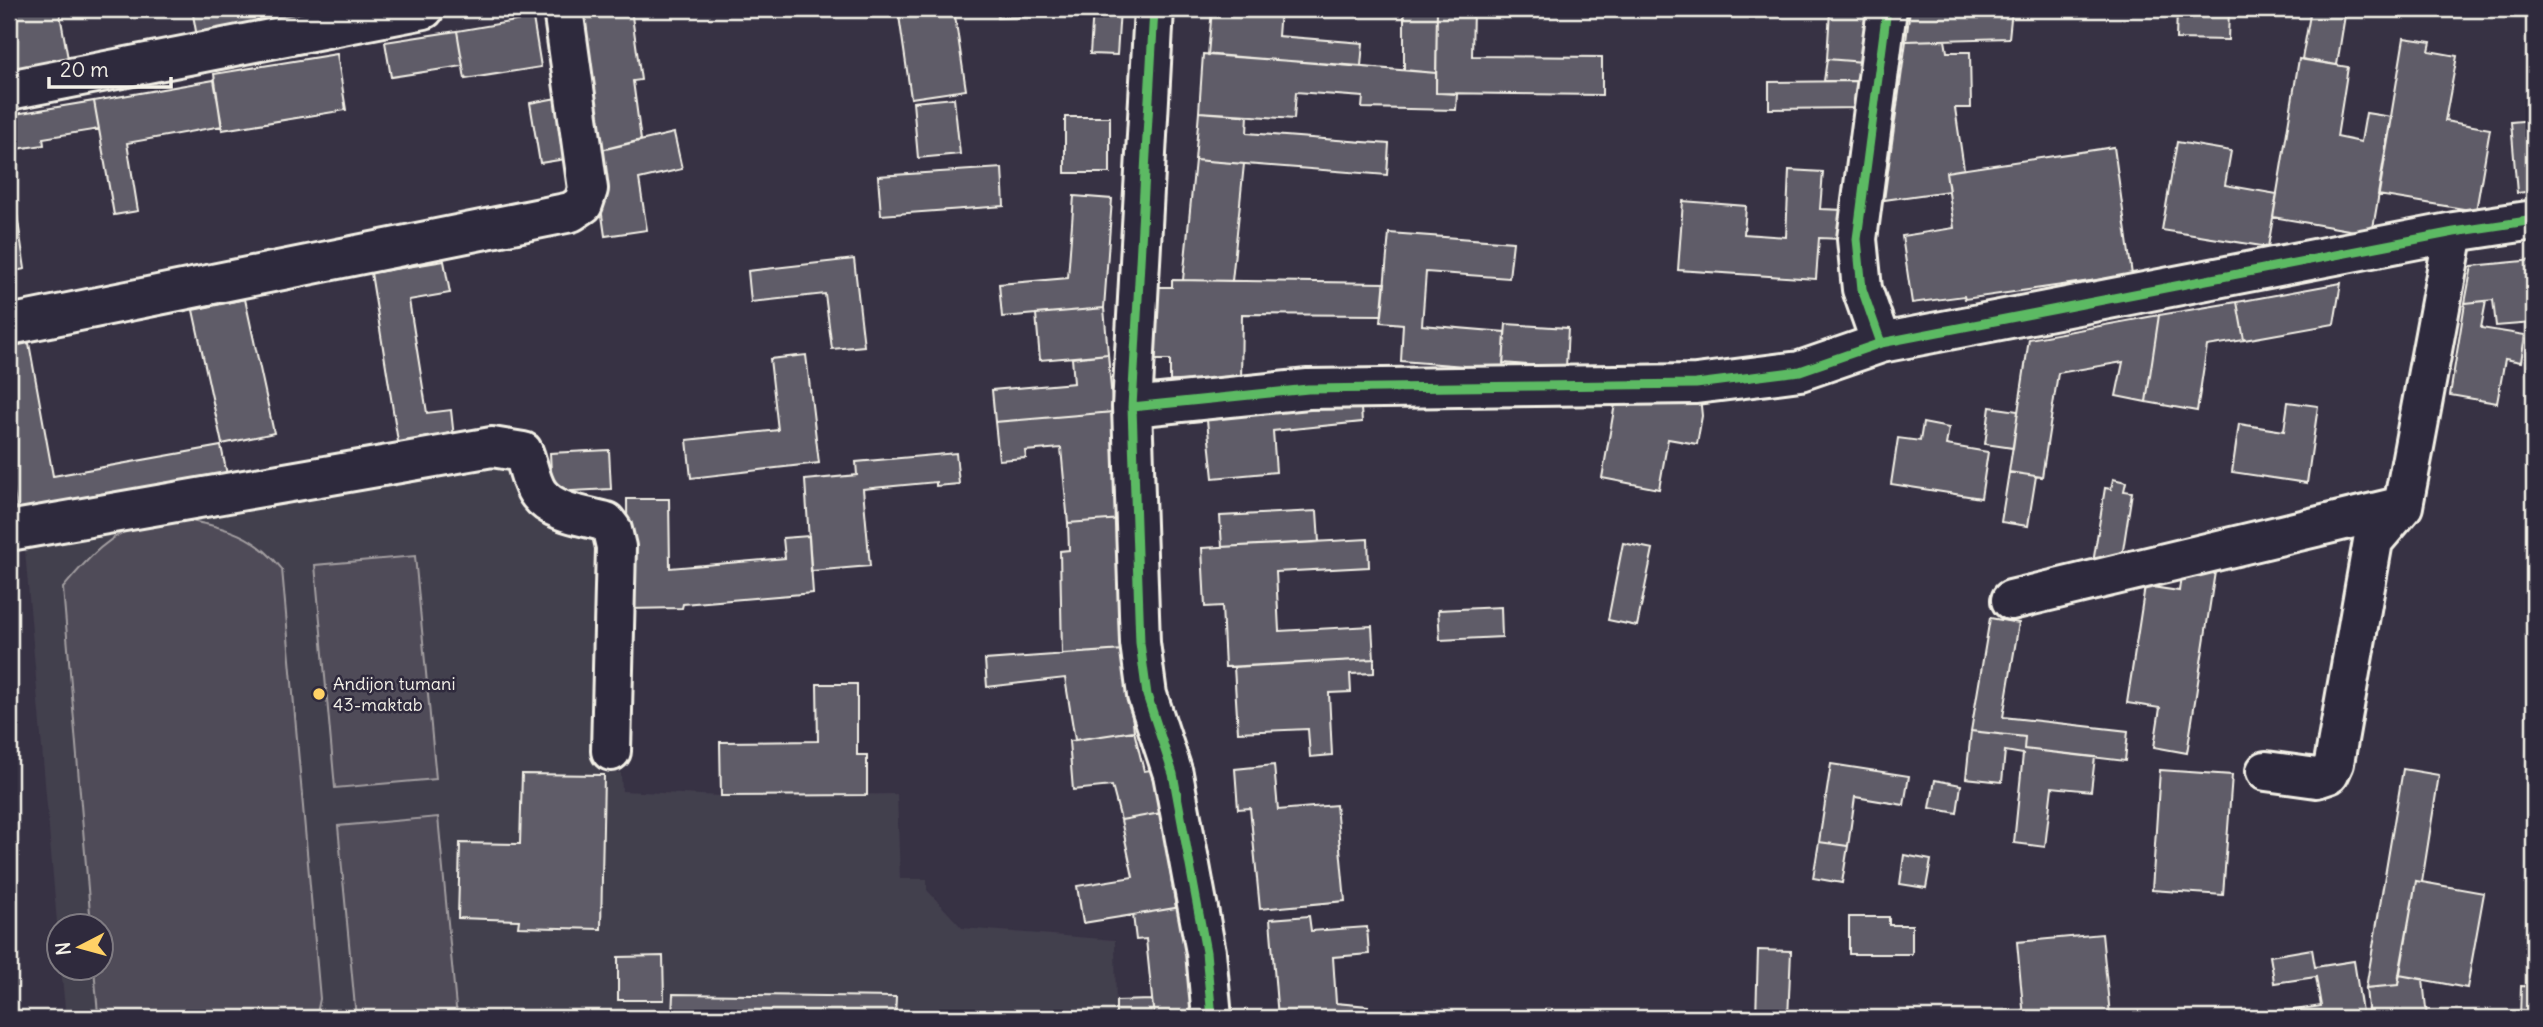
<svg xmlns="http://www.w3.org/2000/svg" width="2543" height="1027" viewBox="0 0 2543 1027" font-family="Delius,sans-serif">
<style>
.built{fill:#433f4e}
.green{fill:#504b59;stroke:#a29ea0;stroke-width:2}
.building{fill:#5f5c67;stroke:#f4f1e8;stroke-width:2}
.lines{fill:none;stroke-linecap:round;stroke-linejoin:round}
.minor-casing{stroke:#f4f1e8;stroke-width:44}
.minor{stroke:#2f2a3d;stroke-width:38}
.cycleway-casing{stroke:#2f2a3d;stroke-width:13}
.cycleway{stroke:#5cba63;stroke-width:9}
.poi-dot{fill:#ffd166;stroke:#2f2a3d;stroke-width:2.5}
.labels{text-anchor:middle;stroke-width:5;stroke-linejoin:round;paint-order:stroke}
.poi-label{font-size:18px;fill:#f4f1e8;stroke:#2f2a3d;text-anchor:start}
</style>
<rect width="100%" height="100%" fill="#373244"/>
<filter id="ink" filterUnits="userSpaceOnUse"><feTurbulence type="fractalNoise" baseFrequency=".0143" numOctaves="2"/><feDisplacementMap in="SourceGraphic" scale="14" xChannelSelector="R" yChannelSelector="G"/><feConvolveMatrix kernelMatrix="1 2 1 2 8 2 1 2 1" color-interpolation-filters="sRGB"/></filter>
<g filter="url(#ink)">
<path class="built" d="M500,458L527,500L596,538L602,615L600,773H621L622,791L721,796L897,794L900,879H927V890L962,928L1115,940L1116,1018H66L61,968H102V926H60L59,946L24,539Z"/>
<path class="green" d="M185,520C226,527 255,535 282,569L320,999L316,1018H102L98,1014L94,968H102V926L91,925L63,588C85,562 110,531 146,524C159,522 172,522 185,520Z
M415,556L436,779L335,788L315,565Z
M438,817L457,1018H356L338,826Z"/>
<path class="building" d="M9,9H59L69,64L9,80Z
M192,9H313L314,14L197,37Z
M573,9H631L641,80L633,81L641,140L593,152Z
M898,9H954L966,90L911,98Z
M997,9H1018L1019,17L998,18Z
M1018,9H1046V16L1019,17Z
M1093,9H1120L1117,55L1090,54Z
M1212,9H1280L1278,36L1363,43L1361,66L1208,55Z
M1404,9H1437L1436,73L1404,70Z
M1437,9H1473L1472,56L1602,57V95L1436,93Z
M1868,9L1863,62L1827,59L1830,10Z
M1910,9H2012L2009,38L1906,41Z
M2177,9H2229L2228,40L2176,39Z
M2311,9H2346L2337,65L2302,59Z
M533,18L541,67L465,79L457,31Z
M457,31L463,66L391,77L385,42Z
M2404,38L2431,42L2429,51L2457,56L2445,121L2490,129L2476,211L2378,195Z
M1945,40L1947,52H1970L1971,108H1955L1964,169L1946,172L1949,191L1884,200L1906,41Z
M337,54L346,110L222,130L214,74Z
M1203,54L1436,73V93L1457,94L1456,110L1362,108L1363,97L1296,92L1294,119L1199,112Z
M1827,59L1863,62L1862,81H1824Z
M2299,59L2348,67L2337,137L2361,142L2366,113L2392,117L2372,234L2273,217Z
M214,80L222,126L127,143L138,211L114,215L94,101Z
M1862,81V108L1769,109V82Z
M562,97L572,158L540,163L530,103Z
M954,98L960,154L918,158L913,102Z
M94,101L99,129L43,138L44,145L9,150V115Z
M1199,112L1248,115L1247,133L1389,144L1387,175L1195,160Z
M1065,117H1110V173H1065Z
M2534,120V191L2517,193L2511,122Z
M674,133L682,169L639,179L647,230L605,236L593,152Z
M2177,142L2231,151L2225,185L2277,194L2268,247L2162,230Z
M2114,147L2132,275L1965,299L1964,296L1912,303L1902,236L1954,228L1946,172Z
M9,160L25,269L9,272Z
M1195,160L1244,164L1232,281L1183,280Z
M1002,168L1004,206L881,215L878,176Z
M1789,170L1823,172L1820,209L1845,210L1843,239L1819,238L1816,279L1678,270L1683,201L1746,206L1744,234L1786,237Z
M1074,196L1112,199L1104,308L1002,317L999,284L1068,278Z
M1389,233L1513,242L1509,278L1426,272L1422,325L1505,332L1503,369L1401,361L1403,324L1381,322Z
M854,259L864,346L832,349L825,294L751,302L748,271Z
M2534,260V302H2531L2533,323L2496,326L2493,300L2465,303L2472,266Z
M444,261L450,293L409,300L427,413L451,410L455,447L400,454L371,273Z
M1172,280L1385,283L1382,315L1242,314L1241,382L1170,381V360H1154L1155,287H1172Z
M2341,283L2334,324L2244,340L2237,302Z
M245,299L274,433L222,444L193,310Z
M2486,301L2481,328L2525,335L2521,362L2505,359L2497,403L2450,395L2465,303Z
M2237,302L2244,340L2207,346L2197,411L2146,402L2159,315Z
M1104,308L1108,354L1040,360L1036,314Z
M2159,315L2146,402L2116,396L2123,362L2058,373L2042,477L2009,472L2029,339Z
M1506,324L1568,328L1566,368L1503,363Z
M29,343L53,476L221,446L228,479L18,517L9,463V460H13L9,436V347Z
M1108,354L1113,412L995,422L992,390L1074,383L1072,358Z
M806,355L819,463L691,478L687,440L778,430L770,359Z
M1360,395L1362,422L1273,431L1276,472L1213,478L1206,411Z
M1700,396L1702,416L1697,444L1668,439L1659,489L1602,478L1615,404Z
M2288,402L2318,406L2307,483L2232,472L2239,424L2284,431Z
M1990,407L2018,411L2013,448L1985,444Z
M1113,412L1122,519L1068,523L1061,448L1025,451L1026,458L999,460L995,422Z
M1923,423L1949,428L1946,445L1988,452L1981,498L1891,484L1898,438L1920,441Z
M609,450L611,489L552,492L550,453Z
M956,453L959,484L936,486V482L863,489L870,566L811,571L805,480L857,475L856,462Z
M2009,472L2036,476L2028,526L2001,522Z
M2113,479L2126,482L2124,491L2132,492L2122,557L2093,563L2105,488L2111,489Z
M627,499H669L670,568L785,558L783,538L809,536L813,593L683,604L682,608L628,609Z
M1317,511L1319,542L1222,547L1220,516Z
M1122,519L1124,650L1062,654L1060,551L1069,550L1068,523Z
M1368,539L1369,567L1276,572L1279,631L1372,626L1374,659L1225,667L1222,606L1205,607L1202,548Z
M1623,543L1653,549L1637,626L1608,620Z
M2217,559L2187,753L2154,747L2160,708L2127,703L2145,586L2179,591L2182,567Z
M1501,607L1502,637L1440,640L1438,610Z
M1990,618L2019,623L2003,717L2128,731L2125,761L2024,749L2025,737L1971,731Z
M1124,650L1134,731L1075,740L1065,678L987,687L985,660Z
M1374,659V673L1350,674L1351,692L1329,693L1332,755L1310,757L1308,729L1238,732L1234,667Z
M817,684H857V755H867V795L721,796L720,742L818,741Z
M1134,731L1144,771L1151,770L1161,813L1121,820L1112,786L1073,790L1069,741Z
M1971,731L2025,737L2024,749L2095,757L2091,791L2052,787L2045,847L2014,843L2023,754L2005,751L2002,782L1966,778Z
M1831,764L1909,776L1904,805L1855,797L1848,846L1819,842Z
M1274,765L1278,810L1336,805L1345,901L1260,909L1250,808L1238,809L1235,769Z
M2403,769L2439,775L2422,882L2416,881L2398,985L2366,988Z
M2160,770L2232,775L2223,895L2152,890Z
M522,774L604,775L601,929L518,927L519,920L458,918L460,843L520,844Z
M1935,780L1961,785L1957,813L1930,808Z
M1161,813L1176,908L1083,923L1077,886L1133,877L1121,820Z
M1819,842L1848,846L1842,883L1813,878Z
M1904,855L1931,860L1926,888L1900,884Z
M2416,881L2484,893L2467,988L2399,975Z
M1181,907L1193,1018H1154L1146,939L1136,940L1133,915Z
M1309,916L1311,931L1367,927L1369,954L1333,957L1336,1003L1368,1006L1367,1018H1278L1270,919Z
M1849,917H1889V925H1912V954H1849Z
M2102,934L2110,1015L2079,1018H2024L2017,942Z
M2312,949L2315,967L2354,961L2363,1018H2254V1016L2321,1006L2316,977L2274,983L2273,974L2270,956Z
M1758,950L1791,951L1788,1018H1756Z
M663,956L664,1000H618V957Z
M2399,975L2423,979L2427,1018H2369L2366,988L2398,985Z
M2521,986L2534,987V1018H2520Z
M673,994L896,997L895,1018H672Z
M1152,1000L1154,1018H1116V1001Z
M588,1012L647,1018H588Z"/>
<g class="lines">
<g class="minor-casing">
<path id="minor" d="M1154,9L1132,407L1140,643L1147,695L1173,774L1206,952L1212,1018
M9,90L424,9
M9,325L571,212L583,204L588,189L563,9
M1881,343L2454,232L2534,220
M1132,407L1308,389L1696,384L1800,371L1881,343L1862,289L1857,239L1887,9
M9,531L492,447L523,452C528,464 531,484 539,494C553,513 585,516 606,522L612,530L616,547L611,751
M2011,600L2403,506L2454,232
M2266,771L2317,778L2329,774L2334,763L2373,541L2403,506"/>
</g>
<use href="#minor" class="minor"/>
<g class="cycleway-casing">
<path id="cycleway" d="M1154,9L1132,407L1140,643L1147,695L1173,774L1206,952L1212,1018
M1881,343L2454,232L2534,220
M1132,407L1308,389L1696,384L1800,371L1881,343L1862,289L1857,239L1887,9"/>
</g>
<use href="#cycleway" class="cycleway"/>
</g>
</g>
<circle class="poi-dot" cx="319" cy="694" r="7"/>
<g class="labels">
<g class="poi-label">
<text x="333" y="690">Andijon tumani<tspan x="333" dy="21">43-maktab</tspan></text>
</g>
</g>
<rect width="2543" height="1027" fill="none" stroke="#2f2a3d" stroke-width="35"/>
<rect x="18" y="18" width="2508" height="992" fill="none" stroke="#f4f1e8" stroke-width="2.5" filter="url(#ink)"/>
<g transform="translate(80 947) rotate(264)"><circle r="33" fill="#2f2a3d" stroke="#7e7a81" stroke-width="2"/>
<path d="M0-5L12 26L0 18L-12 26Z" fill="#ffd166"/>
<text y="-10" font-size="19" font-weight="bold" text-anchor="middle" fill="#f4f1e8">N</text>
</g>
<path d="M49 77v10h122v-10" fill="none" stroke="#f4f1e8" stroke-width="3.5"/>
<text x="60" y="77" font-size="21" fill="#f4f1e8" stroke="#2f2a3d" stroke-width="5" paint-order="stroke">20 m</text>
</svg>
